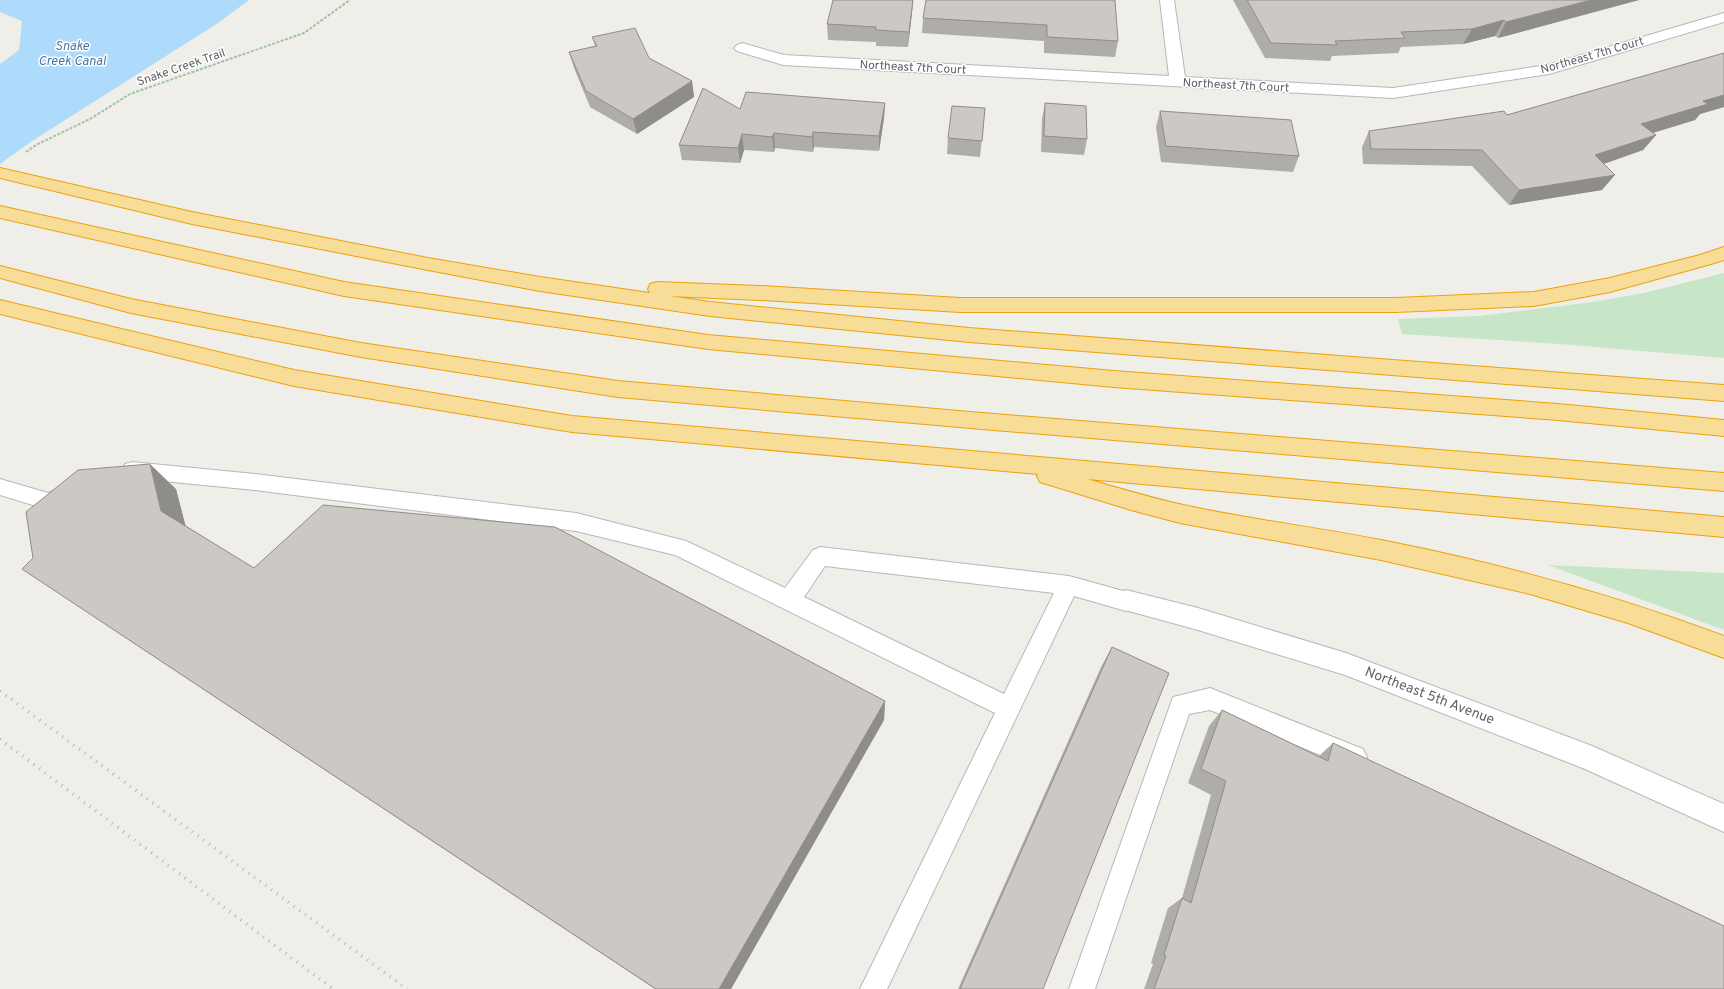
<svg xmlns="http://www.w3.org/2000/svg" width="1724" height="989" viewBox="0 0 1724 989" font-family="Overpass,sans-serif">
<style>
.green{fill:#c7e6c7}
.water{fill:#aedbfb}
.lines{fill:none;stroke-linecap:round;stroke-linejoin:round}
.service-casing{stroke:#b5b8bb;stroke-width:2}
.minor-casing{stroke:#b5b8bb;stroke-width:2}
.motorway-casing{stroke:#eca20d;stroke-width:2}
.path{stroke:#9ec4a9;stroke-width:2;stroke-dasharray:3 1.5;stroke-linecap:butt}
.service{fill:#fff;fill-rule:evenodd}
.minor{fill:#fff;fill-rule:evenodd}
.motorway{fill:#f7dd98;fill-rule:evenodd}
.rail{stroke:#b6b7b7;stroke-width:3.5;stroke-dasharray:1 6;stroke-linecap:butt}
.wall{fill:#afada9}
.shaded-wall{fill:#8f8d89}
.building{fill:#ccc9c4;stroke:#8f8d89}
.labels{text-anchor:middle;stroke-width:3;stroke-linejoin:round;paint-order:stroke}
.far-street-label{font-size:12px;fill:#5f6367;stroke:#fff}
.far-water-label{font-size:13px;font-style:italic;fill:#4776a4;stroke:#fff}
.street-label{font-size:14px;fill:#5f6367;stroke:#fff}
</style>
<rect width="100%" height="100%" fill="#f0eee8"/>
<path class="green" d="M1724,273V358L1560,344L1402,334L1398,319L1479,316L1593,302L1644,293Z
M1548,565L1724,573V630Z"/>
<path class="water" d="M0,0H249L218,23L29,143L0,164V64L19,50L22,21L0,12Z"/>
<g class="lines">
<g class="service-casing">
<path id="service" d="M132,462L255,474L576,513L686,541L785,588L813,550L820,547L1069,576L1134,594L1137,601L1134,608L1126,611L1074,596L887,989H860L995,713L675,555L576,531L255,490L132,478L125,476L122,470L125,464ZM825,566L1054,593L1004,694L804,597Z
M0,479L48,493L66,486L73,488L76,494L73,500L49,510L0,495Z
M1210,688L1363,749L1367,757L1363,765L1355,769L1210,710L1189,714L1095,989H1069L1173,697Z"/>
</g>
<g class="minor-casing">
<path id="minor" d="M1160,0H1174L1185,77L1393,88L1547,65L1724,13V22L1549,74L1393,98L783,65L737,51L734,48L737,45L742,43L784,55L1169,76Z
M1126,590L1198,608L1346,653L1592,746L1724,804V832L1585,769L1345,675L1198,630L1118,608L1114,601L1118,594Z"/>
</g>
<g class="motorway-casing">
<path id="motorway" d="M0,168L192,212L428,258L540,277L650,293L648,289L650,284L657,282L760,286L960,298H1396L1534,292L1610,278L1700,255L1724,247V260L1711,264L1610,292L1534,306L1396,312H960L760,300L669,296L710,302L969,328L1724,385V401L969,342L710,316L540,291L428,270L192,224L0,178Z
M0,206L344,282L708,335L1114,371L1558,404L1724,420V436L1558,420L1114,387L708,349L344,296L0,218Z
M0,266L131,299L361,343L618,381L982,413L1724,473V491L982,429L618,397L361,357L131,313L0,278Z
M0,300L294,370L572,416L1724,517V537L1087,479C1118,488 1148,497 1179,504C1246,519 1314,527 1381,540C1498,563 1612,594 1724,636V658L1628,623L1530,594L1381,560L1180,523L1131,510L1040,482L1037,476L1038,474L572,432L294,386L0,314Z"/>
</g>
<path class="path" d="M26,152L36,145L90,119L130,94L304,33L350,0"/>
<use href="#service" class="service"/>
<use href="#minor" class="minor"/>
<use href="#motorway" class="motorway"/>
<path class="rail" d="M0,691L407,989
M0,739L333,989"/>
</g>
<path class="wall" d="M833,0H913L912,12L908,47L876,46V42L828,40L827,24Z
M1109,0L1118,41L1115,57L1044,53V41L922,33L923,18Z
M1233,0H1639L1498,38L1495,36L1463,44L1401,47L1398,53L1332,56L1330,61L1265,58Z
M592,37L649,58L692,81L694,97L637,134L590,107L574,68L569,52L595,46Z
M1724,53V107L1700,114L1695,120L1653,133L1656,135L1643,150L1604,164L1602,190L1509,205L1472,166L1363,164L1362,147L1369,131L1507,115Z
M885,103L884,118L879,151L814,147L813,152L775,148L774,152L744,150L740,163L682,160L679,145L740,109Z
M1045,103L1087,139L1084,155L1041,152L1042,119Z
M985,108L980,157L947,154L948,138Z
M1160,111L1299,156L1293,172L1161,162L1156,127Z
M176,489L185,526L254,568L885,701L884,720L731,989H655L22,569Z
M1112,647L1043,989H958L1101,667Z
M1222,710L1319,756L1333,743L1724,989H1144L1153,964L1151,963L1168,908L1182,898L1211,795L1188,783L1209,726Z"/>
<path class="shaded-wall" d="M913,0L912,12L908,47L909,32Z
M1591,0H1639L1498,38L1506,22Z
M1504,20L1495,36L1463,44L1472,29Z
M692,81L694,97L637,134L633,119Z
M1724,95V107L1700,114L1695,120L1629,140L1641,124L1703,101Z
M885,103L884,118L879,151V136Z
M813,132L814,147L813,152L812,137Z
M774,133L775,148L774,152L772,137Z
M742,134L744,150L740,163L738,148Z
M1656,135L1643,150L1583,171L1595,155Z
M1615,175L1602,190L1509,205L1519,190Z
M150,464L176,489L188,535L161,511Z
M885,701L884,720L731,989H719Z"/>
<path class="building" d="M833,0H913L909,32L876,30V27L827,24Z
M926,0H1115L1118,41L1047,37V25L923,18Z
M1247,0H1591L1506,22L1504,20L1472,29L1401,32L1405,38L1335,41L1337,45L1271,43Z
M635,28L649,58L692,81L633,119L586,91L569,52L597,46L592,37Z
M1724,53V95L1703,101L1708,104L1641,124L1656,135L1595,155L1615,175L1519,190L1482,150L1371,149L1369,131L1504,111L1507,115Z
M703,88L740,109L746,92L885,103L879,136L813,132L812,137L774,133L772,137L742,134L738,148L679,145Z
M1045,103L1086,106L1087,139L1044,136Z
M952,106L985,108L982,141L948,138Z
M1160,111L1291,120L1299,156L1166,146Z
M150,464L161,511L254,568L323,505L555,527L885,701L719,989H656L22,569L33,558L26,512L78,470Z
M1112,647L1169,673L1043,989H960Z
M1222,710L1328,761L1333,743L1724,926V989H1154L1166,956L1164,955L1182,898L1191,903L1226,781L1201,769Z"/>
<g class="labels">
<g class="far-street-label">
<text transform="translate(1592 55) rotate(-16)" y="4">Northeast 7th Court</text>
<text transform="translate(181 67) rotate(-19)" y="4">Snake Creek Trail</text>
<text transform="translate(913 67) rotate(3)" y="4">Northeast 7th Court</text>
<text transform="translate(1236 85) rotate(3)" y="4">Northeast 7th Court</text>
</g>
<g class="far-water-label">
<text x="72" y="50">Snake<tspan x="72" dy="15">Creek Canal</tspan></text>
</g>
<g class="street-label">
<text transform="translate(1430 695) rotate(21)" y="5">Northeast 5th Avenue</text>
</g>
</g>
</svg>
